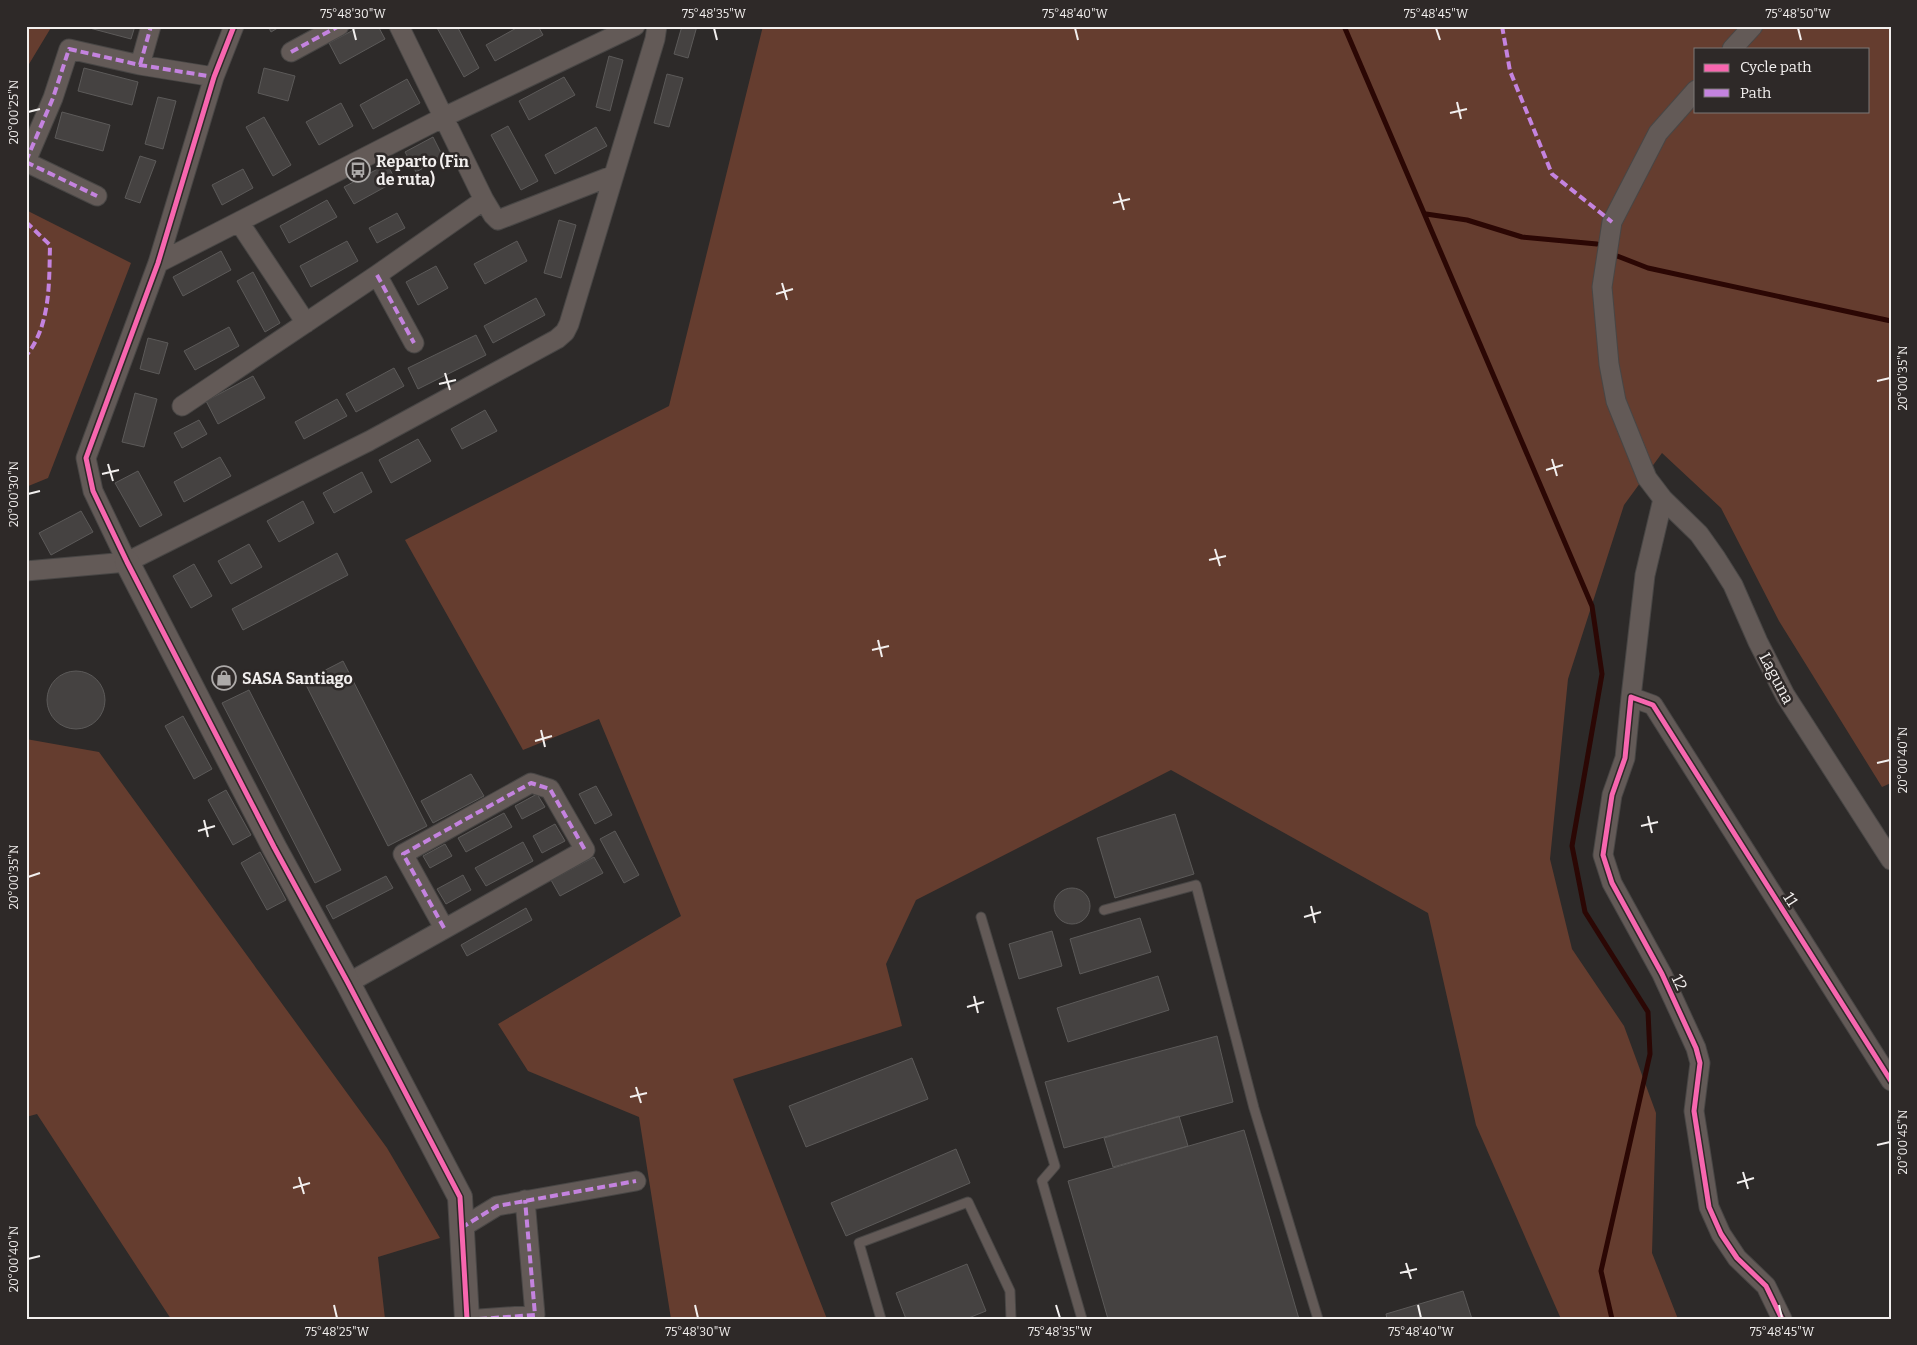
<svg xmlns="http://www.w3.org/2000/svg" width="1917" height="1345" viewBox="0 0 1917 1345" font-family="Bitter,serif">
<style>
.grass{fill:#653d2f;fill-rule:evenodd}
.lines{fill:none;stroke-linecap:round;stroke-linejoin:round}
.stream{stroke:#2b0704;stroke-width:5}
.building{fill:#454241;stroke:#5c5a59}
.service-casing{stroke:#484645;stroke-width:11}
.minor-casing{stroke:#484645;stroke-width:21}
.tertiary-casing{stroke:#484645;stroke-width:26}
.service{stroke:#635a57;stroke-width:9}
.minor{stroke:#635a57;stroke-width:19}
.tertiary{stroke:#635a57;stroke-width:24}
.quiet{stroke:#c483df;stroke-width:4;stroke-dasharray:8 4;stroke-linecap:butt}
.cycleway-casing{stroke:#2e2928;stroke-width:8}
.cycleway{stroke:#f766af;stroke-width:5}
.ticks{fill:none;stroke:#f2efee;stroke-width:2}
.labels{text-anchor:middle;stroke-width:5;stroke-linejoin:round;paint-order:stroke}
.poi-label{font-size:16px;font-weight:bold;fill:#f2efee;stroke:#2e2928;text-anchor:start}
.street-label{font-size:16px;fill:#f2efee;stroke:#2e2928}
.neatline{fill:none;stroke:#f2efee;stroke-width:2}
.ticks-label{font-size:12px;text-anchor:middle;fill:#f2efee}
</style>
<rect width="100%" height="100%" fill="#2d2a29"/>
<path class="grass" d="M26,26H52L26,69Z
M763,26H1891V783L1882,787L1779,621L1721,508L1662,453L1624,505L1568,679L1550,859L1572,949L1624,1026L1656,1113L1652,1253L1678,1319H1561L1476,1125L1428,913L1171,770L916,900L886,964L902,1026L733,1079L827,1319H671L639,1117L528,1071L498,1024L681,916L599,719L523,750L405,540L669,406ZM1696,49H1868V111H1696Z
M26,210L131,263L48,478L26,487Z
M26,739L99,752L387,1148L440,1238L378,1257L385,1319H171L37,1114L26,1117Z"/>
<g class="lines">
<path class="stream" d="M1344,26L1592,606L1602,674L1572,846L1585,912L1648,1012L1650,1054L1601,1271L1612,1319
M1426,214L1467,220L1522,237L1597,244
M1612,254L1648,268L1891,321"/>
</g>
<path class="building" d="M82,26H135L131,39Z
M268,26H281L271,32Z
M361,26H378L385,39L340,64L329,43Z
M436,26H457L479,68L464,77Z
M520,26H538L543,35L495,61L486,45Z
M682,26H697L688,58L674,54Z
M609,56L623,60L610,111L596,107Z
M84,68L138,82L132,105L78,91Z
M264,68L295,76L288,101L258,93Z
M667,74L683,78L669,127L654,123Z
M564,77L575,95L529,120L519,101Z
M407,79L420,103L373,129L360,105Z
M158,97L176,101L163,149L145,144Z
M341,103L353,126L319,145L306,122Z
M62,112L110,125L103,151L55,138Z
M264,117L291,165L273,176L246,127Z
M508,126L538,181L521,190L491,135Z
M596,127L607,146L555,174L545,155Z
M433,137L443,157L416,172L405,152Z
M140,156L156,161L140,203L125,198Z
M387,164L396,181L354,204L344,187Z
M243,169L253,188L222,205L212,185Z
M327,200L337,217L289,243L280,226Z
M397,213L405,228L377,243L369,228Z
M559,220L576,225L561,278L544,273Z
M347,241L358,261L311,287L300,266Z
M517,241L527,261L485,284L474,264Z
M221,251L231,270L183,296L173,277Z
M436,266L448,288L418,305L406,282Z
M253,272L280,323L265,332L237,281Z
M536,298L545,315L493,343L484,326Z
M229,327L239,346L195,370L184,351Z
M476,335L486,355L418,389L408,368Z
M148,338L168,343L159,374L140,369Z
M394,368L404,386L356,412L346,394Z
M253,376L265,398L218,424L206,401Z
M135,393L157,399L144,447L122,442Z
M337,399L347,416L304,439L295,422Z
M485,410L497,431L462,449L451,429Z
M199,420L207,434L182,448L174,433Z
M418,439L431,461L391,483L379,460Z
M220,457L231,476L184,502L174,482Z
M138,471L162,515L140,527L115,483Z
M362,472L372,492L334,513L323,493Z
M303,501L314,523L279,542L267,521Z
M81,511L93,532L51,555L39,533Z
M249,544L262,567L231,584L218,561Z
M337,553L348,575L243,630L232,609Z
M194,564L212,596L191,608L173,576Z
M343,661L427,826L388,846L304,681Z
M47 700a29 29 0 1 1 58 0a29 29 0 1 1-58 0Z
M249,690L341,870L315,883L222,703Z
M183,716L212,769L194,779L165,726Z
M471,774L484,796L433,823L421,801Z
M596,786L612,815L595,824L579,794Z
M226,790L251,835L233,845L208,800Z
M537,794L545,807L522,819L515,806Z
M504,813L512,827L466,852L458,838Z
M1175,814L1194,874L1115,898L1097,838Z
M555,824L565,841L542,853L533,836Z
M615,831L639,875L624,883L600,839Z
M523,842L533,861L486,886L475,868Z
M445,844L452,856L430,868L423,856Z
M260,852L286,900L267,910L241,863Z
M594,857L603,873L560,896L551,880Z
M463,875L471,890L446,904L437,889Z
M386,876L393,888L333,919L326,906Z
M1054 906a18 18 0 1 1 36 0a18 18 0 1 1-36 0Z
M526,908L532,920L467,956L461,945Z
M1140,918L1151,952L1080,974L1070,939Z
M1052,931L1062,966L1019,979L1009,944Z
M1158,976L1169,1010L1068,1042L1057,1008Z
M1217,1036L1233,1102L1064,1148L1045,1082Z
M912,1058L928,1099L806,1147L789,1106Z
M1179,1116L1188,1146L1113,1167L1104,1138Z
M1244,1130L1299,1319H1108L1068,1181Z
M956,1149L970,1183L846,1236L831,1203Z
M967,1264L986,1311L966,1319H906L896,1293Z
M1463,1291L1472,1319H1387L1386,1314Z"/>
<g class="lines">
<g class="service-casing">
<path id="service" d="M1104,910L1196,885L1254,1108L1318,1319
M981,917L1055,1166L1042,1181L1082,1319
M881,1319L859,1243L968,1202L1010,1291L1011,1319"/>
</g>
<g class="minor-casing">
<path id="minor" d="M399,26L484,200L493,215L498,220L614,175
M1732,49L1753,26
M291,52L339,26
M140,65L151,26
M1696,90L1658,133L1612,222L1602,287L1609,364L1616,401L1647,478L1663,499L1699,534L1716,558L1733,585L1758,642L1785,695L1891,860
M26,161L53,98L69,49L140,65L214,77
M26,162L97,196
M239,222L306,323
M158,263L444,117L635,26
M377,275L414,343
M182,406L377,275L484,200
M127,562L93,491L86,458L158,263L214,77L234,26
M26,571L127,562L369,441L557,339L565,332L569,324L655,39L657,26
M1631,697L1645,575L1663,499
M348,983L585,850L550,789L531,783L403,854L444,928
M461,1228L497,1206L636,1181
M479,1319L535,1315L525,1200
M1782,1319L1766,1286L1737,1258L1721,1234L1709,1207L1694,1111L1700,1063L1696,1048L1662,974L1612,883L1603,855L1612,795L1625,758L1631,697L1653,705L1891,1081"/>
</g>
<g class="tertiary-casing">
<path id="tertiary" d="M127,562L274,847L348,983L460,1197L467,1319"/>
</g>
<use href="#service" class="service"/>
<use href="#minor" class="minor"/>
<use href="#tertiary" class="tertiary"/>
<path class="quiet" d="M1502,26L1510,71L1552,174L1612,222
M291,52L339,26
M140,65L151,26
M26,161L53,98L69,49L140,65L214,77
M26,162L97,196
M26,222L50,245C49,282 51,325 26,356
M377,275L414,343
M444,928L403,854L531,783L550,789L585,850
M461,1228L497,1206L636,1181
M479,1319L535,1315L525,1200"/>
<g class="cycleway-casing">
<path id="cycleway" d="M234,26L214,77L158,263L86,458L93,491L127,562L274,847L348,983L460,1197L467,1319
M1782,1319L1766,1286L1737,1258L1721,1234L1709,1207L1694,1111L1700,1063L1696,1048L1662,974L1612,883L1603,855L1612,795L1625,758L1631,697L1653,705L1891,1081"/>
</g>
<use href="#cycleway" class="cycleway"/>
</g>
<path class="ticks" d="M353,28L356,40M714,28L717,40M1075,28L1078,40M1436,28L1440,40M1798,28L1801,40M1457,102L1461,119M28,112L40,109M1450,113L1467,109M1119,193L1124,210M1113,203L1130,199M782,283L787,300M776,294L793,289M445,373L450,390M1877,381L1890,378M439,384L456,380M1552,459L1557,476M108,464L113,481M1546,470L1563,465M102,474L119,470M28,494L40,491M1215,549L1220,566M1209,560L1226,556M878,640L882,657M872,650L889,646M541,730L545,747M535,741L552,736M1877,763L1890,760M1648,816L1652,833M204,820L208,837M1641,826L1658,822M198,831L215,826M28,877L40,873M1311,906L1315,923M1304,917L1321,912M974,996L978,1013M967,1007L984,1002M636,1087L641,1103M630,1097L647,1093M1877,1145L1890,1142M1743,1172L1748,1189M299,1177L304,1194M1737,1183L1754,1178M293,1188L310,1183M28,1259L40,1256M1406,1263L1411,1279M1400,1273L1417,1269M334,1305L337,1318M695,1305L698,1318M1056,1305L1060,1318M1418,1305L1421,1318M1779,1305L1782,1318"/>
<defs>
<g id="bus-ring" transform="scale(1.25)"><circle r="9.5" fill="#2e2928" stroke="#adaaa9" stroke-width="1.5"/><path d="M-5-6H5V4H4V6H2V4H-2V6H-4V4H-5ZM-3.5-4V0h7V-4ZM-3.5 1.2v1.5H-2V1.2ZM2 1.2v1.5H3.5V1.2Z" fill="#adaaa9"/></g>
<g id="shop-ring" transform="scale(1.25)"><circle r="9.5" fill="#2e2928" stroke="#adaaa9" stroke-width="1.5"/><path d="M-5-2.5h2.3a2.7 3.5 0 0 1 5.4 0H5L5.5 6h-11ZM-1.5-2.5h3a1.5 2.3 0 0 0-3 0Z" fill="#adaaa9"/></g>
</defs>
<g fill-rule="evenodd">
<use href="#bus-ring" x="358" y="170"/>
<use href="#shop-ring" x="224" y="678"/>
</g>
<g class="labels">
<g class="poi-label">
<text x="376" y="167">Reparto (Fin<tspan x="376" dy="18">de ruta)</tspan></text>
<text x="242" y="684">SASA Santiago</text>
</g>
<g class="street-label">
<text transform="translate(1777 678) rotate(62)" y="6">Laguna</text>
<text transform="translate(1791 899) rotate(58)" y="6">11</text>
<text transform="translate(1680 982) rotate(65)" y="6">12</text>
</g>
</g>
<rect width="1917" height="1345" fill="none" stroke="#2e2928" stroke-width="55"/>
<rect x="1694" y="48" width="175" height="65" fill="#2e2928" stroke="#7c7877"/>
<rect x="1704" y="64" width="25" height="8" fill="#f766af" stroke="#7c7877"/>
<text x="1740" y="72" font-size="15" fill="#f2efee">Cycle path</text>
<rect x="1704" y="89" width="25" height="8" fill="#c483df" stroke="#7c7877"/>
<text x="1740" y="98" font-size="15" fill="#f2efee">Path</text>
<rect x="28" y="28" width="1862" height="1290" class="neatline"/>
<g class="ticks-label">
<text x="353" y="18">75°48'30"W</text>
<text x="714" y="18">75°48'35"W</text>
<text x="1075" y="18">75°48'40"W</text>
<text x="1436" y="18">75°48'45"W</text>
<text x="1798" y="18">75°48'50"W</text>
<text transform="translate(14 112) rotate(-90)" y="4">20°00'25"N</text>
<text transform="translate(1903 378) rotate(-90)" y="4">20°00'35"N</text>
<text transform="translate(14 494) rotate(-90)" y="4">20°00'30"N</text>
<text transform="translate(1903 760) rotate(-90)" y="4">20°00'40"N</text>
<text transform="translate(14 877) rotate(-90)" y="4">20°00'35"N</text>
<text transform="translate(1903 1142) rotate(-90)" y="4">20°00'45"N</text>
<text transform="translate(14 1259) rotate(-90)" y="4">20°00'40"N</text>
<text x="337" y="1336">75°48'25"W</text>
<text x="698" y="1336">75°48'30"W</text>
<text x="1060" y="1336">75°48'35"W</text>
<text x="1421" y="1336">75°48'40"W</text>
<text x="1782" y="1336">75°48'45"W</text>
</g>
</svg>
